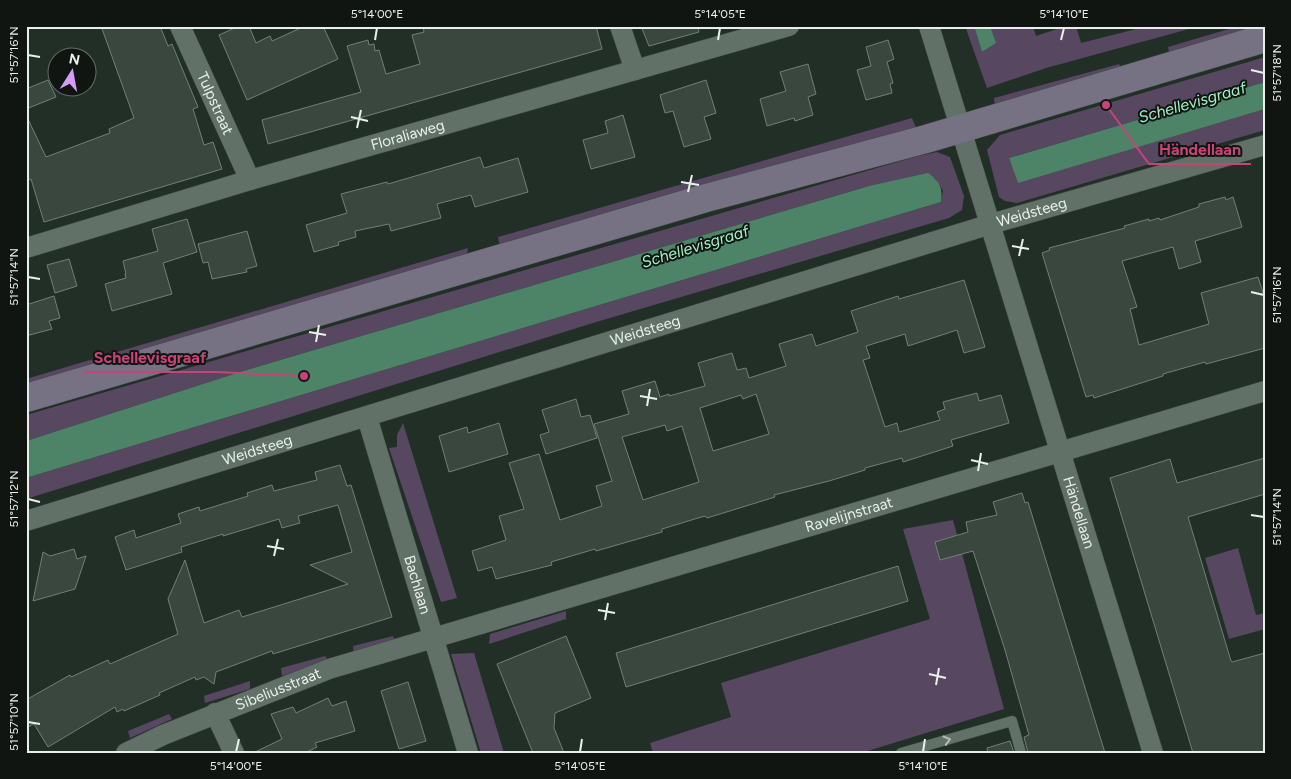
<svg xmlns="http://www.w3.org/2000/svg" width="1291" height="779" viewBox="0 0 1291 779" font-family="Figtree,sans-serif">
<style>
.green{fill:#574761}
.water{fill:#4d8367}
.building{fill:#39473f;stroke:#718077;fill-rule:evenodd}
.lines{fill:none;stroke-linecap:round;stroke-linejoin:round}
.lane-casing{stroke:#404b45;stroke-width:11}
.street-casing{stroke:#404b45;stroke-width:21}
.secondary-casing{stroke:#404b45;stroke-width:29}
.lane{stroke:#627168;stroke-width:10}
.street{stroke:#627168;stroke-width:20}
.secondary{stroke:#767283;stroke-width:28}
.oneway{stroke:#b2bdb7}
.ticks{fill:none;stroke:#e8f0eb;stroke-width:2}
.labels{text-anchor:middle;stroke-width:4;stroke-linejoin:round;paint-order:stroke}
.street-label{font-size:15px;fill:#e8f0eb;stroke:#101512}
.water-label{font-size:16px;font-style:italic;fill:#9ff3c6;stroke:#101512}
.leader{fill:none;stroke:#ca4378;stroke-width:2}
.callout-dot{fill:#ca4378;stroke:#101512;stroke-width:2}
.callout-label{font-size:16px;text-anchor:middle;font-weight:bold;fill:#ca4378;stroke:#101512;stroke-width:4;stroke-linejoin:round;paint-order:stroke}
.neatline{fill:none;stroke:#e8f0eb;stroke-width:2}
.ticks-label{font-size:12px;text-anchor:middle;fill:#e8f0eb}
</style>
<rect width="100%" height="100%" fill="#222f27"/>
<path class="green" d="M965,26H974L982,52L995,43L990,26H1033L1036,36L1066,26H1076L1081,43L1148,26H1200L1046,68L987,88Z
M1239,26H1265L1170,57L1168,47Z
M1265,57V82L1009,158L1018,182L1265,109V130L1017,203L1005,201L999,197L987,150L1000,135Z
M1119,64L1123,72L995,107L994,98Z
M912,118L916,128L500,248L498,237Z
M937,152L950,157L964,196L962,210L949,218L593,323L26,499V478L941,202L943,191L935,178L869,186L243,371L26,441V415L918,156Z
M468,248L466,260L26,389V379Z
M403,423L457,598L441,602L389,448L397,447V435Z
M953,520L1004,709L861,753H653L650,743L731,717L721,683L930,619L903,529Z
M1238,548L1256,615L1265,613V629L1229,639L1205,558Z
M566,611V619L489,644L490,634Z
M393,636L395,641L354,653L353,646Z
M474,653L504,753H481L451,654Z
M325,656L329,661L282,676L281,668Z
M250,681V689L205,703L204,696Z
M169,714L172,719L130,738L128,731Z"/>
<path class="water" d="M974,26H990L996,43L982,52Z
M1265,82V109L1018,183L1009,158Z
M928,173C940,181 943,189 941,202L26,478V441L243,371L869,186Z"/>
<path class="building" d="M101,26H160L168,46L172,44L198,107L193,109L204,145L213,142L222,169L44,222L31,179L26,181V115L46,157L110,133L109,129L134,118Z
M239,26H249L256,43L270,36L272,41L305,26H323L338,59L247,100L219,35Z
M423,26H596L602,49L268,144L262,120L361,92L347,46L368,40L369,45L374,44L375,51L379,50L386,74L420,64L412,35L424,32Z
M641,26H698L699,32L649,46Z
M888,40L894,59L887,62L893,83L890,84L892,93L866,100L857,70L871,66L866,47Z
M808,64L816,94L808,97L813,115L795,121L794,118L767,126L760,99L786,91L780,72Z
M48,80L56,97L26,109V89Z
M706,80L716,113L704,117L711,139L684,147L673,111L665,113L660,95Z
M623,115L635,157L591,169L583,140L608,133L605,121Z
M480,157L484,168L518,158L528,192L475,207L471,195L437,204L441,218L391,231L389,224L355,231L356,237L338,242L339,245L314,252L306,225L347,213L341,194L387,182L388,184Z
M1225,197L1226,200L1233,197L1242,227L1195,241L1201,262L1179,269L1173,247L1122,261L1137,307L1130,309L1139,345L1209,324L1201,293L1258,277L1265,299V348L1206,364L1205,362L1163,374V376L1094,398L1093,395L1086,397L1042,253L1050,250L1049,248L1125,228L1124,226L1149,219V221L1159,218L1160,220L1199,207V204Z
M187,219L197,252L163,263L172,294L112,311L105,284L126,278L125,274H126L123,261L158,251L152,229Z
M247,231L257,266L246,269L247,272L212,279L208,262L203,263L198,244Z
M69,259L77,286L55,293L47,265Z
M964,280L985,347L964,353L957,330L908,346L905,334L866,346L870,358L863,360L885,427L897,423L899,432L940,420L937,412L945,409L943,402L977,393L979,401L1001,395L1009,423L951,440L953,446L903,462L902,458L865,468V470L829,481L774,495L775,497L707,518L705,516L698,518L662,529V532L596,551L595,549L551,562L552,565L496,579L492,567L478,571L472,551L506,540L499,516L524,509L509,463L539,454L560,520L602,506L596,486L612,481L594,424L629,414L622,391L655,381L660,397L669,394V396L705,386L698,363L732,353L737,370L746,368L749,378L786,366L779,344L812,334L816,346L858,332L851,311L898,296L899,299ZM756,394L769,434L713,451L700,408L741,395L743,399ZM665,425L667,431L682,426L699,482L643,500L622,437Z
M54,296L60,318L49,321L52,329L26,336V305Z
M576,399L581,417L590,415L597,438L546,454L540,435L549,432L542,410Z
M499,423L508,454L449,472L439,436L467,427L468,433Z
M1265,458V494L1188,517L1231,661L1232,662L1265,653V753H1193L1110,478L1170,459L1177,483Z
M340,465L347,486L351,485L392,617L273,654L272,651L216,672L214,684L204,677L196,680L195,677L159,693L160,695L124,711L123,709L117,712L115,707L48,747L34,724L26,728V700L70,675L71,677L108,660L110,664L178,634L168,599L185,560L204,623L239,610L242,617L348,584L310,565L352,552L338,505L298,516L300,523L282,528L279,519L223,536V534L181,547L182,552L126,570L115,537L134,530L136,538L181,523L178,514L199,507L200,511L248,496L247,493L272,485L274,491L317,480L315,472Z
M1022,493L1025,503L1028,502L1105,753H1028L1024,737L1029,735L1005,650L973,551L940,560L935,542L968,532L966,522L997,515L993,502Z
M74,549L77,559L86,556L75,589L33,601L43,552L50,556Z
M898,566L908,601L626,687L616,653Z
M566,636L591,698L555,713L554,728L564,753H533L497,664Z
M408,682L426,741L399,749L381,691Z
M328,698L332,706L346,701L355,731L315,743L317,747L305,753H253L282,739L271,714L293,707L296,713Z
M1010,741L1014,753H988L987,748Z"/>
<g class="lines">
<g class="lane-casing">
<path id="lane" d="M901,753L1012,721L1021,753"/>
</g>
<g class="street-casing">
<g id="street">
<path id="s1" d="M180,26L250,180"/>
<path d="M620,26L635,70"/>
<path id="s2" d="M929,26L1153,753"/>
<path id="s3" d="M26,248L250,180L789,26"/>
<path id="s4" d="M367,417L468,753"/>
<path id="s5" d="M26,521L991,224L1265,145"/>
<path d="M215,713L234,753"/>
<path id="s6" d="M126,753L163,735L329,669L1265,391"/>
</g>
</g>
<g class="secondary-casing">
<path id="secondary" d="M26,398L706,198L926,139L1265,38"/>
</g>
<use href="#lane" class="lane"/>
<use href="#street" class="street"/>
<use href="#secondary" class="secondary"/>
</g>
<defs><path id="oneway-chevron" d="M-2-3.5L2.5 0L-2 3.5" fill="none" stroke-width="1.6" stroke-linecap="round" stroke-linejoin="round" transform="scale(1.25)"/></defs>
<use class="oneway" href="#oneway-chevron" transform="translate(947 740) rotate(-16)"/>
<path class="ticks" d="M375,40L377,28M718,40L720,28M1061,40L1064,28M28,55L40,57M1251,70L1264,73M351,117L368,121M357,128L361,110M681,182L699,185M688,192L692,175M1012,246L1029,249M1019,256L1023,239M28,277L40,279M1251,292L1264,295M309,332L326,335M316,342L319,325M640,396L657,399M647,406L650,389M971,460L988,464M978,471L981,453M28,499L40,502M1251,515L1264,517M267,546L284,549M274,556L278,539M598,610L615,613M605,620L608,603M929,674L946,678M936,685L939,668M28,722L40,724M236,752L239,739M580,752L582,739M923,752L925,739"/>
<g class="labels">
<g class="street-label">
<text dy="5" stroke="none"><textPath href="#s1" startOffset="85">Tulpstraat</textPath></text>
<text dy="5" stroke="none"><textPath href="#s3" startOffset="398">Floraliaweg</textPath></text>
<text dy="5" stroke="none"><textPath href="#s5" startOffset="1052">Weidsteeg</textPath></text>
<text dy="5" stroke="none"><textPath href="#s5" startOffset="648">Weidsteeg</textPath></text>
<text dy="5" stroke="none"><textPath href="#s5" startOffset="242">Weidsteeg</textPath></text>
<text dy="5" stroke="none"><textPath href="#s2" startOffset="509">Händellaan</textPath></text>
<text dy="5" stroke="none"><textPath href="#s6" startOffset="762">Ravelijnstraat</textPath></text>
<text dy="5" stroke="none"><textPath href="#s4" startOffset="175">Bachlaan</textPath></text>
<text dy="5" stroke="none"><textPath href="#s6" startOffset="165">Sibeliusstraat</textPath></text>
</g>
<g class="water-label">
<text transform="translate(1192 102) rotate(-16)" y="6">Schellevisgraaf</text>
<text transform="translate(695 246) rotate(-17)" y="6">Schellevisgraaf</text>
</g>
</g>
<path class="leader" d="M1106 105L1149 164H1251M304 376L216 372H84"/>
<g class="callout-dot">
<circle cx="1106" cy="105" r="5"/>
<circle cx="304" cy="376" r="5"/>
</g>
<g class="callout-label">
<text x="1200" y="155">Händellaan</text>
<text x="150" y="363">Schellevisgraaf</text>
</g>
<rect width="1291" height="779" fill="none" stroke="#101512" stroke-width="55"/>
<g transform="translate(72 72) rotate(11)"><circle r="24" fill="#101512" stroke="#666d69"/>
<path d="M0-4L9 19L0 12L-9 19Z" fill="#d59bfa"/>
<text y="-8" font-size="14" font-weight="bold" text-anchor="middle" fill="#e8f0eb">N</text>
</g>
<rect x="28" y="28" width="1236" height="724" class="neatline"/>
<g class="ticks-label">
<text x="377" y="18">5°14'00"E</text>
<text x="720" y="18">5°14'05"E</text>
<text x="1064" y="18">5°14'10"E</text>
<text transform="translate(14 55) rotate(-90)" y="4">51°57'16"N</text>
<text transform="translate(1277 73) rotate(-90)" y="4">51°57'18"N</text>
<text transform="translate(14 277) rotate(-90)" y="4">51°57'14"N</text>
<text transform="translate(1277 295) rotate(-90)" y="4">51°57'16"N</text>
<text transform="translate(14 499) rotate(-90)" y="4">51°57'12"N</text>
<text transform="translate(1277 517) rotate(-90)" y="4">51°57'14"N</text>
<text transform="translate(14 722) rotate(-90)" y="4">51°57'10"N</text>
<text x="236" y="770">5°14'00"E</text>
<text x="580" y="770">5°14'05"E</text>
<text x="923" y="770">5°14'10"E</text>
</g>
</svg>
